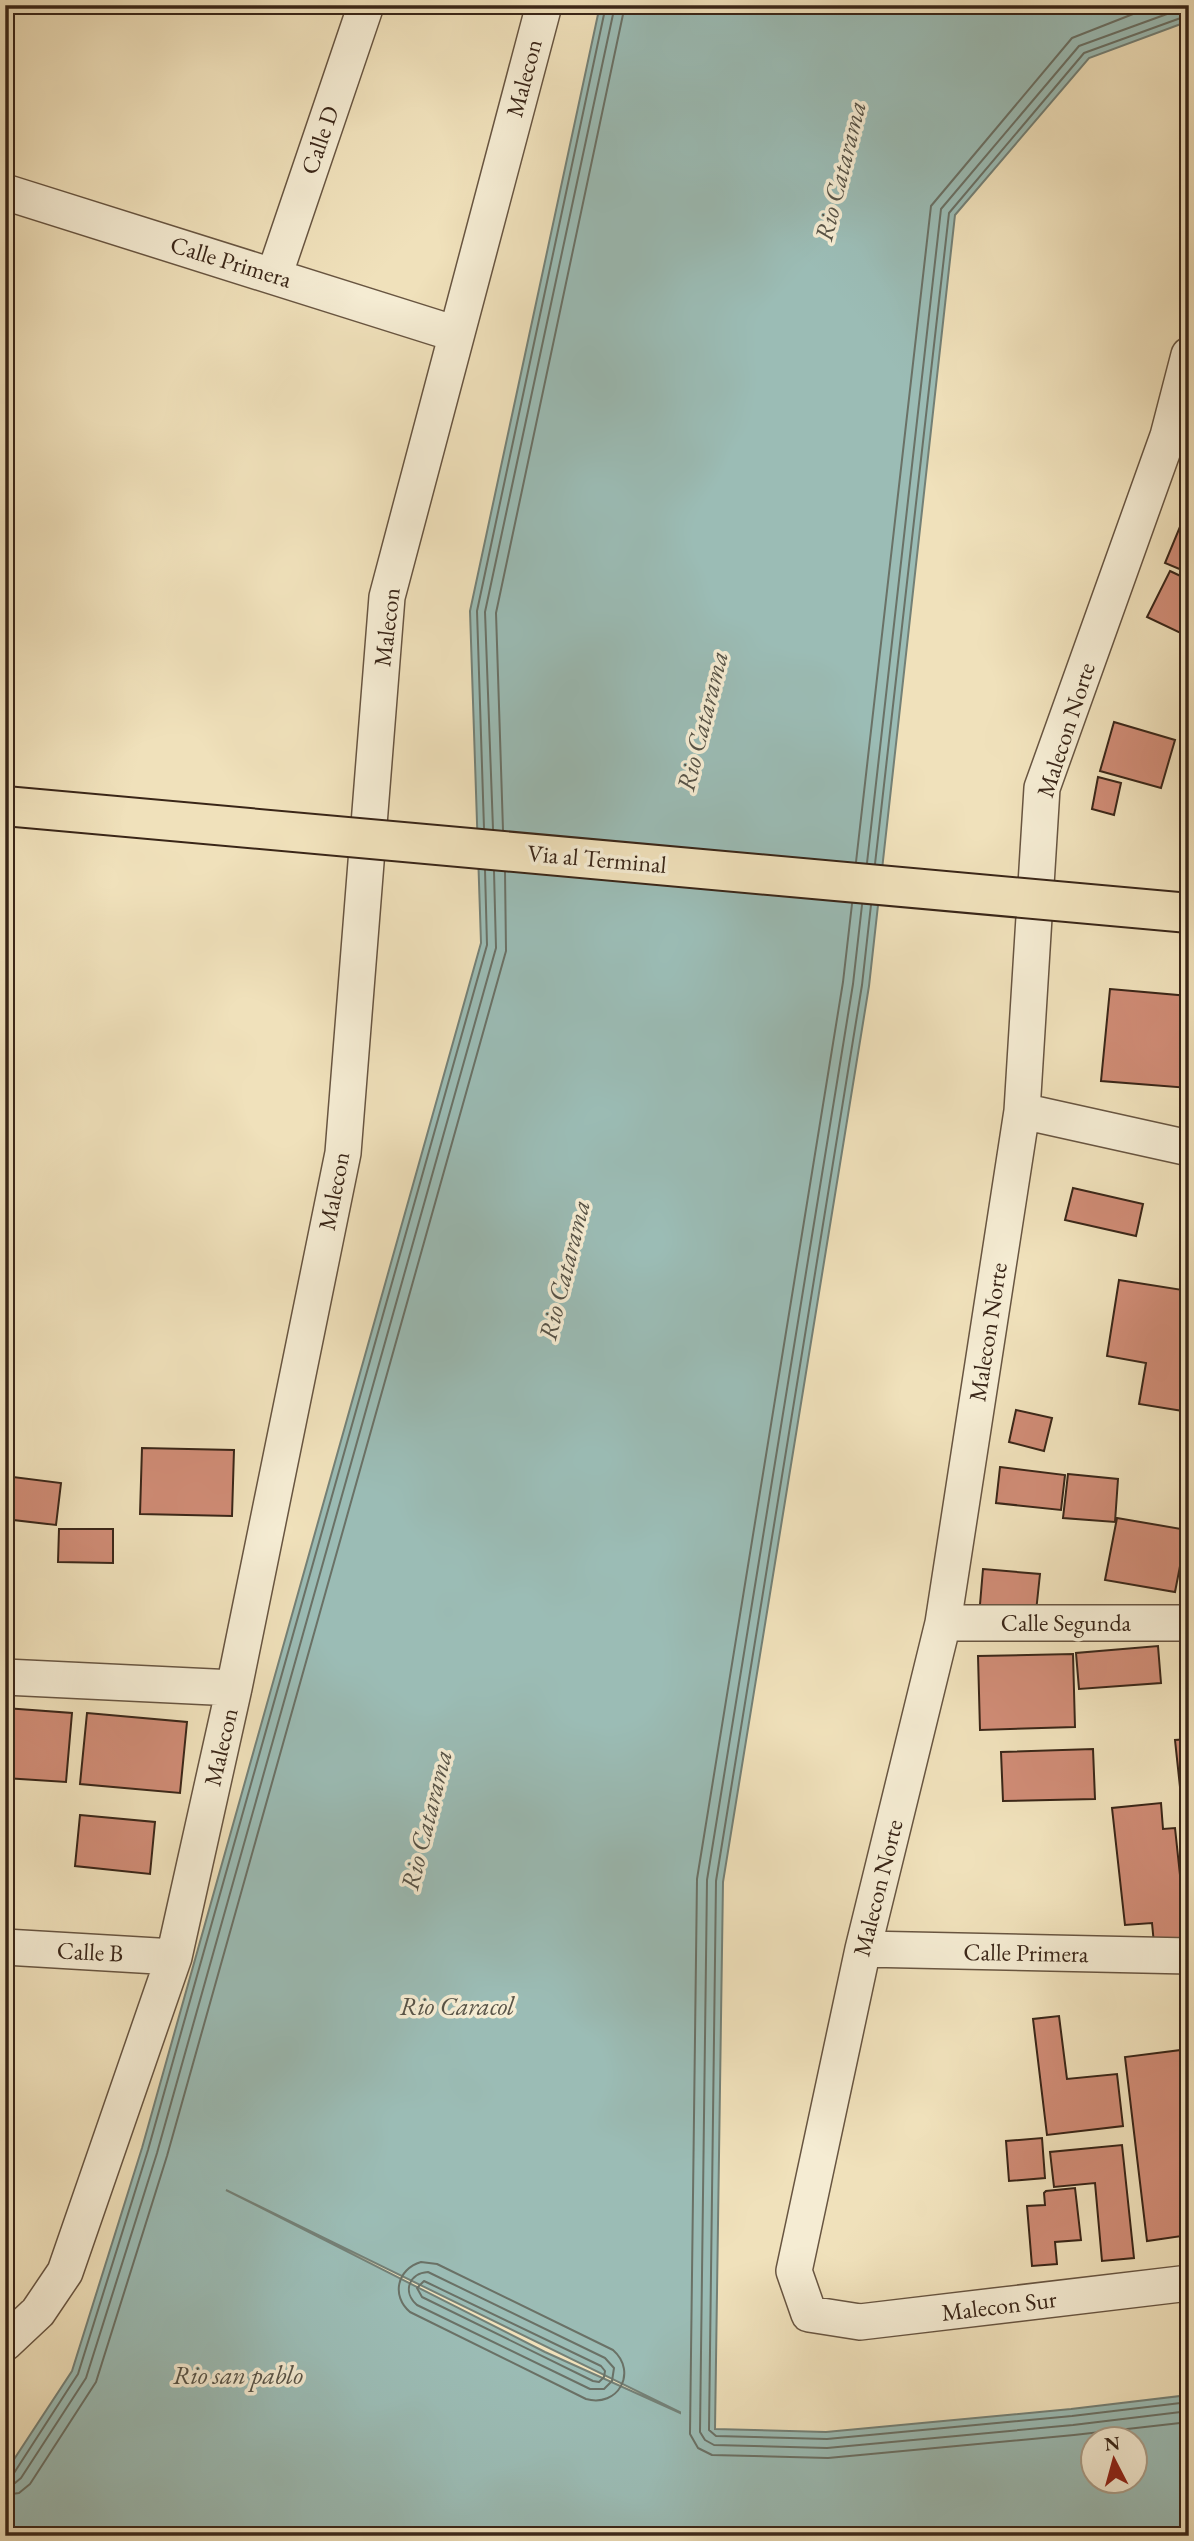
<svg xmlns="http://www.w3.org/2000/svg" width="1194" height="2541" viewBox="0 0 1194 2541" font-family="'EB Garamond',serif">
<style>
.water{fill:#9bbcb5;stroke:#748076;stroke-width:2;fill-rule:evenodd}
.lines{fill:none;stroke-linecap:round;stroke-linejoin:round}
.shore{stroke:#6a7166;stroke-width:2}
.building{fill:#d08c76;stroke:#3a2618;stroke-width:2}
.minor-casing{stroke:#685541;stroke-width:38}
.minor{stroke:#f5ecd3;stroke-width:35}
.trunk-bridge-casing{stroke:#3a2618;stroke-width:42;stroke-linecap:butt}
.trunk-bridge{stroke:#f0e1bb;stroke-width:38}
.labels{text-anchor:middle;stroke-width:7;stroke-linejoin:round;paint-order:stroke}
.street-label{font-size:24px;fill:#3a2618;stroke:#f5ecd3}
.water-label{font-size:26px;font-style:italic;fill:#575347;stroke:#f5ecd3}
</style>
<rect width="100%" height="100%" fill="#f0e1bb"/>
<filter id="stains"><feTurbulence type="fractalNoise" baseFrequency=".00286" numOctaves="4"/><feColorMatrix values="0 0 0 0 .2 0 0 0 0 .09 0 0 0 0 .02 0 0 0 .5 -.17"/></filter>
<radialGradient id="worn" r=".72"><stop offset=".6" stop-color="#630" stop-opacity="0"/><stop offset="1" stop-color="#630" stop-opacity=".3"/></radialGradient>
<path class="water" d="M600,5H1189V21L1089,58L955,215L869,986L723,1882L715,2429L826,2432L1071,2409L1189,2395V2536H5V2473L72,2371L142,2148L481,943L470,611ZM226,2190L680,2412V2413L545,2352ZM1092,2440H1134V2482H1092Z"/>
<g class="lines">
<path class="shore" d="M484,828L477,611L606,5
M493,829L485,612L615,5
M503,830L496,613L625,5
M856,862L931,206L1072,38L1156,5
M867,863L941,209L1079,46L1189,6
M875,864L949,213L1084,53L1189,15
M852,904L843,982L697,1879L690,2434L698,2448L712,2455L828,2458L1074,2435L1189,2422
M862,905L853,984L707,1880L700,2432L705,2440L714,2445L827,2448L1073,2425L1189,2411
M871,905L862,985L716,1881L709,2430L716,2436L827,2439L1072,2416L1189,2402
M421,2262L437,2264L613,2350C638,2372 618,2408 586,2399L410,2312C391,2296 397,2269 421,2262Z
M428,2272L605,2358L614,2368L612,2381L604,2389H590L417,2305C402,2292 409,2273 428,2272Z
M424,2281L601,2366L605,2371L604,2377L599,2382L593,2381L422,2297L417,2288Z
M5,2476L14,2473L78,2374L148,2150L487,945L485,870
M5,2485L15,2483L21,2478L86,2378L157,2153L496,948L494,871
M5,2495L19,2493L30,2484L96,2382L167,2156L506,951L505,872"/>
</g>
<path class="building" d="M1189,505V573L1165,563Z
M1170,571L1189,580V637L1147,617Z
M1114,722L1175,740L1161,788L1100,771Z
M1098,777L1121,783L1114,815L1092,809Z
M1110,989L1189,996V1088L1101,1081Z
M1073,1188L1143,1204L1136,1236L1065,1220Z
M1119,1280L1189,1291V1412L1139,1404L1146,1363L1107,1356Z
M1016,1410L1052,1418L1044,1451L1009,1442Z
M142,1448L234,1450L232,1516L140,1514Z
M1000,1467L1065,1475L1061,1510L996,1503Z
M1068,1474L1118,1479L1115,1522L1063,1518Z
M5,1476L61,1483L56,1525L5,1519Z
M1117,1518L1187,1530L1175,1592L1105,1580Z
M59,1529H113V1563L58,1562Z
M983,1569L1040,1574L1035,1621L979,1616Z
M5,1607H13L10,1665L5,1664Z
M1158,1646L1161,1683L1079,1689L1076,1653Z
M1073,1654L1075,1727L980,1730L978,1656Z
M5,1708L72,1713L66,1782L5,1778Z
M87,1713L187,1722L180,1793L80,1784Z
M1189,1739V1786L1180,1787L1175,1740Z
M1093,1749L1095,1799L1003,1801L1001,1752Z
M1161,1803L1163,1829L1175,1828L1187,1941L1154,1944L1152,1923L1125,1925L1112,1808Z
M80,1815L155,1822L150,1874L75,1866Z
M1059,2016L1067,2079L1117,2074L1123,2126L1047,2135L1033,2019Z
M1189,2049V2235L1147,2241L1125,2057Z
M1042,2138L1045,2178L1009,2181L1006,2141Z
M1122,2145L1134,2258L1102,2261L1095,2183L1054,2187L1050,2152Z
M1075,2188L1081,2240L1055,2242L1057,2264L1032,2266L1027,2206L1045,2205L1044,2193L1046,2191Z"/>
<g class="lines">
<g class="minor-casing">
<path id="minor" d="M5,192L456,334
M274,276L366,5
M1189,355L1168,436L1042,788L1022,1111L943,1623L863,1949L794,2271L809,2314L860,2322L1189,2283
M1022,1111L1189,1148
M943,1623H1189
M5,1677L234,1688
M5,1947L174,1957
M863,1949L1189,1956
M5,2343L38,2312L65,2272L174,1957L234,1688L343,1153L387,597L544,5"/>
</g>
<use href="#minor" class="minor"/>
<g class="trunk-bridge-casing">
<path id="trunk-bridge" d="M5,806L1189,913"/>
</g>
<use href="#trunk-bridge" class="trunk-bridge"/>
</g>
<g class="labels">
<g class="street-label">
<text transform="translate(524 78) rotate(-75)" y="8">Malecon</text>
<text transform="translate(320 140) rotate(-71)" y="8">Calle D</text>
<text transform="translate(231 262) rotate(17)" y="8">Calle Primera</text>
<text transform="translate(387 627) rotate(-83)" y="8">Malecon</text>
<text transform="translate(1066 730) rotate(-72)" y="8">Malecon Norte</text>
<text transform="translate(597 859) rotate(5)" y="8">Via al Terminal</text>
<text transform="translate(334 1191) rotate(-79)" y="8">Malecon</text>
<text transform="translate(988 1332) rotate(-81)" y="8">Malecon Norte</text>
<text x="1066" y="1631">Calle Segunda</text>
<text transform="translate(221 1747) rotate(-77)" y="8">Malecon</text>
<text transform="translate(878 1888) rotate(-76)" y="8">Malecon Norte</text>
<text transform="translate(90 1952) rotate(3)" y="8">Calle B</text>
<text transform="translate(1026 1953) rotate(1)" y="8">Calle Primera</text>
<text transform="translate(999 2306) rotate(-7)" y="8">Malecon Sur</text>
</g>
<g class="water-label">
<text transform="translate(840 171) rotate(-76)" y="9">Rio Catarama</text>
<text transform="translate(702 721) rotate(-76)" y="9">Rio Catarama</text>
<text transform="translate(564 1270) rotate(-76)" y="9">Rio Catarama</text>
<text transform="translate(426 1820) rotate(-76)" y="9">Rio Catarama</text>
<text x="457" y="2015">Rio Caracol</text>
<text x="238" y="2384">Rio san pablo</text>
</g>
</g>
<rect width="1194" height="2541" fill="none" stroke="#f0e1bb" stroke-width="28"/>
<rect x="7" y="7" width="1180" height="2527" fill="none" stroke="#3a2618" stroke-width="3.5"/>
<rect x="14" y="14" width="1166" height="2513" fill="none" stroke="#3a2618" stroke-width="2"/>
<g transform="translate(1114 2460) rotate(354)"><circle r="33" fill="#f5ecd3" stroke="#aa9d88" stroke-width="2"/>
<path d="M0-5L12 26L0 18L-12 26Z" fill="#8f2418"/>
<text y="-10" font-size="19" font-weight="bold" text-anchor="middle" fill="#3a2618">N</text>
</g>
<rect width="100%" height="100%" filter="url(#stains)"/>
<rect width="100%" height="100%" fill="url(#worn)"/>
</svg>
